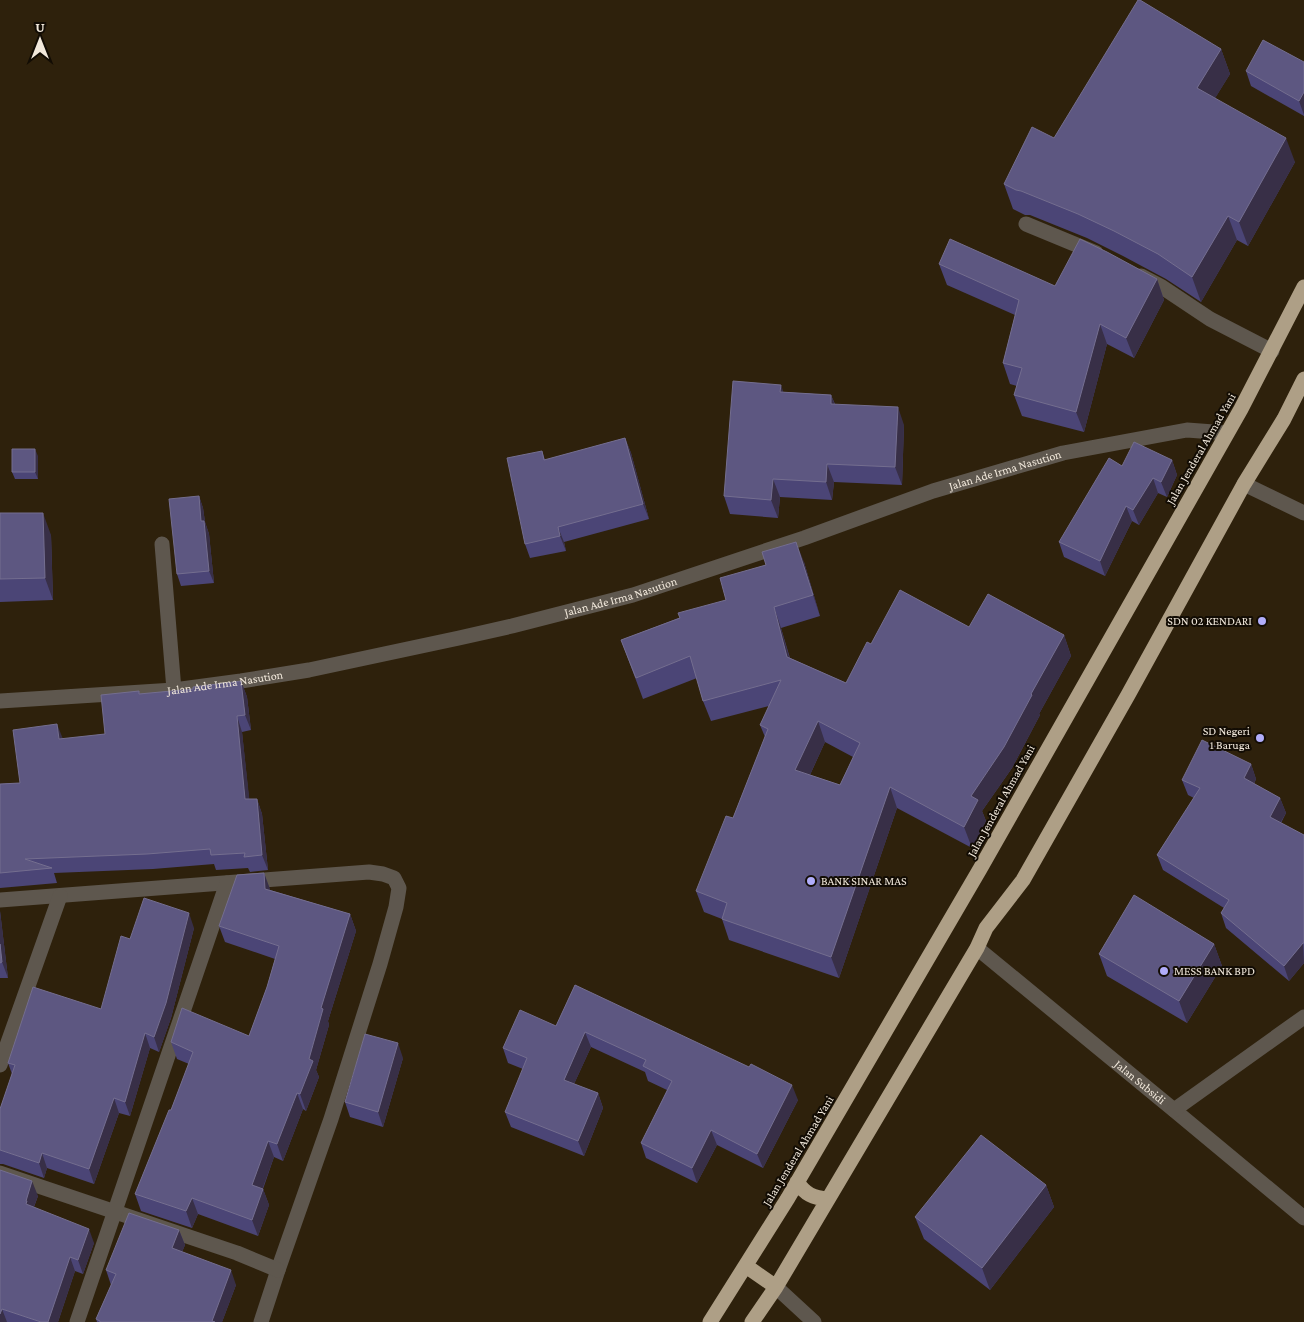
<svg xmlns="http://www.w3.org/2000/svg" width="1304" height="1322" viewBox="0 0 1304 1322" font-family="'Crimson Pro',serif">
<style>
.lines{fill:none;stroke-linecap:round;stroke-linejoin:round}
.minor{stroke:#5e574e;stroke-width:15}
.highway{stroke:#ae9f86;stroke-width:15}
.wall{fill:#4b4576;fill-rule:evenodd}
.shaded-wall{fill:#382f47}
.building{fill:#5d5781;stroke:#746e8f;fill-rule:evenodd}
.poi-dot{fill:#b1adfa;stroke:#120c04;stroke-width:2}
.labels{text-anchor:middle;stroke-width:4;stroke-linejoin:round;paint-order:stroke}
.street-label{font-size:12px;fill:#f2e9dc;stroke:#120c04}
.poi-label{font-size:12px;fill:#f2e9dc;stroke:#120c04;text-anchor:end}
</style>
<rect width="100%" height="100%" fill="#2e210c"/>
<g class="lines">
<g class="minor">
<path d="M1026,224L1096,253"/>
<path d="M1141,276L1162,287L1210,319L1272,351"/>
<path d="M1244,484L1304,513"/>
<path d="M162,544L174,690"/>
<path id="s1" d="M0,701L174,690L241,681L309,670L459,638L512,626L633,595L804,538L933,491L1063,453L1187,430L1227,433"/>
<path d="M0,900L369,872L383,874L394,878L399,888L396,907L380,964L331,1119L278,1270L261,1322"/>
<path id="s2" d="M977,948L1174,1110L1304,1218"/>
<path d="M0,1065L60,896"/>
<path d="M1174,1110L1304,1017"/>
<path d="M0,1173L237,1253L278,1270"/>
<path d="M776,1287L814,1322"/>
<path d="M77,1322L227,883"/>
</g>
<path class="highway" d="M797,1182C805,1194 813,1198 828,1199
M746,1266L776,1287
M710,1322L788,1198L980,869L1241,409L1304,287
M752,1322L776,1287L977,948L986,928L1023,880L1128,695L1244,484L1284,419L1304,379"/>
</g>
<path class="wall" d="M1221,49L1230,74L1215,98L1295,162L1248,246L1237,240L1201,302L1166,279L1123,256L1087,238L1030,215H1025L1013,209L1004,184L1054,138Z
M1304,62V116L1251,86L1246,71Z
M939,264L1055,286L1157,279L1164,300L1134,358L1107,344L1084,432L1022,416L1014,395L1017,386L1010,384L1003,363L1015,315L947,285Z
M784,392L831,395L835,404L904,425L902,485L834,482L832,500L780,497L778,518L730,514L724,496Z
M625,438L631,453L649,519L564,542L566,551L530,558L525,544L542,451L545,460Z
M38,456V479H15L12,472Z
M1172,460L1177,475L1167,497L1158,493L1139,525L1132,521L1105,576L1064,557L1059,542L1122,466Z
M199,496L203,508L205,522L209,534L214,583L181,586L177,574Z
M0,513L51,535L53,600L0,602Z
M804,562L820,616L781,628L790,658L846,683L871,644L969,627L1064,635L1071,656L1039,714L1040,715L1012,768L982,811L986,821L972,848L897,808L839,978L729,940L722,919L704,912L696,891L733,818L765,737L760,725L769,706L711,721L703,701L697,678L643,699L621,640L726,600L766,565ZM825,742L853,757L840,785L810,775Z
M241,681L247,697L251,730L242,732L249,799H257L262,814L268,870L250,872L248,868L216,870L214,864L153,869L54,873L57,883L0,888V784L20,783L63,739L105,734L139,691L140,694L193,689Z
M1251,764L1256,779L1254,784L1280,798L1286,813L1281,823L1304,835V963L1289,981L1226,928L1221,913L1224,908L1163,870L1157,855L1194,798L1188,795L1182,780Z
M264,873L270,890L350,914L356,931L328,1021L329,1025L316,1070L319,1077L306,1111L303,1109L283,1161L274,1157L263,1189L269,1205L258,1236L198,1214L192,1228L141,1211L135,1194L171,1110L189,1064L177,1059L171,1042L249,1036L267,987L275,959L225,942L219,926Z
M0,911L8,978H0Z
M194,928L171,1018L159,1052L150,1048L130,1116L119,1113L94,1184L47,1168L44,1178L3,1164H0V1109L12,1074L8,1063L101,1009L130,939Z
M1214,944L1222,966L1187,1023L1107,976L1099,954Z
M575,985L798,1100L763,1168L717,1145L697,1183L646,1158L641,1143L667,1090L648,1081L645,1072L591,1047L574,1084L598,1093L603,1108L584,1156L511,1127L505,1112L523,1069L508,1063L503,1048L556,1026Z
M403,1058L383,1127L350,1117L345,1102Z
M0,1170L38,1196L34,1207L94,1243L83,1274L75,1271L58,1322H0Z
M1046,1185L1054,1207L990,1290L924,1239L915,1217Z
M179,1230L185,1245L182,1252L236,1285L222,1322H97L96,1319L111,1285L106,1270Z"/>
<path class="shaded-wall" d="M1221,49L1230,74L1206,113L1197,88Z
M1304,92V115L1299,101Z
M1286,138L1295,162L1248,246L1239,222Z
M1228,216L1237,240L1201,302L1192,277Z
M1157,279L1164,300L1134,358L1126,338Z
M1100,324L1107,344L1084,432L1076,412Z
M781,385L787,402L780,392Z
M831,395L838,413L831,404Z
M898,407L904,425L902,485L895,467Z
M625,438L631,453L649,519L643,504Z
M35,449L38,456V479L35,472Z
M1172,460L1177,475L1167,497L1161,482Z
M827,464L834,482L832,500L826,482Z
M1153,478L1158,493L1139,525L1133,510Z
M773,479L780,497L778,518L771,500Z
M199,496L203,508L205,522L209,534L214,583L209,571L201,521Z
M1126,506L1132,521L1105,576L1100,561Z
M43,513L51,535L53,600L45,578Z
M558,527L564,542L566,551L560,536Z
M796,542L804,562L820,616L813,595Z
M774,607L781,628L795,678L787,657Z
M1064,635L1071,656L1039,714L1040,715L1012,768L982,811L986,821L972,848L964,827L971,796L1031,694Z
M241,681L247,697L251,730L245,715Z
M237,716L242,732L251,814L245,799Z
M818,721L825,742L803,790L795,770Z
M57,724L63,739H59Z
M1251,764L1256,779L1249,793L1244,778Z
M890,787L897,808L839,978L831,957Z
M1280,798L1286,813L1275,832L1270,817Z
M257,799L262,814L268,870L262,855Z
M264,873L270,889L271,905L265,889Z
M0,911L8,978L2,962L0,944Z
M189,913L194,928L171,1018L159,1052L154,1037Z
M350,914L356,931L328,1021L329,1025L316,1070L319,1077L306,1111L300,1094L321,1008Z
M1303,943L1304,963L1289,981L1284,966Z
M1214,944L1222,966L1187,1023L1179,1001Z
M585,1032L591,1047L569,1095L564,1080Z
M145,1033L150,1048L130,1116L125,1102Z
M398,1043L403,1058L383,1127L378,1112Z
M792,1085L798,1100L763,1168L757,1154Z
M297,1093L303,1109L283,1161L277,1144Z
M598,1093L603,1108L584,1156L578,1141Z
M114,1098L119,1113L94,1184L89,1169Z
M711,1130L717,1145L697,1183L692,1168Z
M268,1141L274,1157L258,1201L252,1185Z
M42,1153L47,1168L44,1178L39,1163Z
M32,1181L38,1196L31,1214L26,1204V1201Z
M1046,1185L1054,1207L990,1290L982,1268Z
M263,1189L269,1205L258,1236L252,1220Z
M192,1198L198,1214L192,1228L186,1211Z
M89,1229L94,1243L83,1274L78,1260Z
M179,1230L185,1245L177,1263L172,1248Z
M70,1257L75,1271L58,1322H48Z
M231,1270L236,1285L222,1322H212V1321Z
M2,1309L7,1322H0V1314Z"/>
<path class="building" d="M1138,0H1140L1221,49L1197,88L1286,138L1239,222L1228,216L1192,277L1158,254L1114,231L1078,214L1021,191L1016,190L1004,184L1032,127L1054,138Z
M1263,40L1304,62V92L1299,101L1246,71Z
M950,239L1055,286L1080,239L1107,252L1157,279L1126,338L1100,324L1076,412L1014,395L1022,368L1003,363L1019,300L939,264Z
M733,381L781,385L780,392L831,395V404L898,407L895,467L827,464L826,482L773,479L771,500L724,496Z
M625,438L643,504L558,527L560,536L525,544L507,458L542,451L544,460Z
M1134,442L1172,460L1161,482L1153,478L1133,510L1126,506L1100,561L1059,542L1109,458L1122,466Z
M12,449H35V472H12Z
M199,496L201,521H204L209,571L177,574L169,499Z
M0,513H43L45,578L0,579Z
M796,542L813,595L774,607L787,657L846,683L867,642L871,644L900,590L969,627L988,594L1064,635L1031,694L1032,695L1004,747L971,796L978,800L964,827L890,787L831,957L722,919L727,903L696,891L726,816L733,818L768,729L760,725L781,680L703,701L690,656L636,678L621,640L680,618L678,613L726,600L720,578L766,565L762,552ZM818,721L860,743L840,785L795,770Z
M241,681L245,715L237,716L245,799H257L262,855L244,857L245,853L211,855L210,849L147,854L25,859L52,868L0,873V784L20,783L13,730L57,724L59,739L105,734L101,695L139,691V694L193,689V687Z
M1202,740L1251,764L1244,778L1280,798L1270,817L1304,835V943H1303L1284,966L1221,913L1229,900L1157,855L1200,788L1182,780Z
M264,873L265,889L350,914L321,1008L323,1009L309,1059L313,1061L300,1094L297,1093L277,1144L268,1141L252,1185L263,1189L252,1220L192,1198L186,1211L135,1194L169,1110H171L193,1052L171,1042L182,1008L249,1036L267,987L279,946L219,926L237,875Z
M1134,895L1214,944L1179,1001L1099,954Z
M144,898L189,913L166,1003L154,1037L145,1033L125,1102L114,1098L89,1169L42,1153L39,1163L0,1150V1109L15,1065L8,1063L33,987L101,1009L121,936L130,939Z
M0,944L2,962L0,963Z
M575,985L749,1067L751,1064L792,1085L757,1154L711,1130L692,1168L641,1143L672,1081L643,1066L646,1060L585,1032L564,1080L598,1093L578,1141L505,1112L527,1058L503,1048L520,1010L556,1026Z
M365,1034L398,1043L378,1112L345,1102Z
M981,1135L1046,1185L982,1268L915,1217Z
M0,1170L32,1181L26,1201H27L26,1204L89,1229L78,1260L70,1257L48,1322H41L2,1309L0,1314Z
M129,1213L179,1230L172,1248L231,1270L212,1321L215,1322H100V1321L96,1319L116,1274L106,1270Z"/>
<g class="poi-dot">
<circle cx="1262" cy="621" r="5"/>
<circle cx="1260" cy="738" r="5"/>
<circle cx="811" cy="881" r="5"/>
<circle cx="1164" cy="971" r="5"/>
</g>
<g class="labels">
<g class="street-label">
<text transform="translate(1201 449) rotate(-60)" y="4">Jalan Jenderal Ahmad Yani</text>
<text dy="4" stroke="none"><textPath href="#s1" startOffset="1036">Jalan Ade Irma Nasution</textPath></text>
<text dy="4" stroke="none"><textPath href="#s1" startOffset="631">Jalan Ade Irma Nasution</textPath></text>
<text dy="4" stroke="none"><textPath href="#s1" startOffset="226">Jalan Ade Irma Nasution</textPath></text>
<text transform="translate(1001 801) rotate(-61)" y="4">Jalan Jenderal Ahmad Yani</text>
<text dy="4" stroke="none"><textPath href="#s2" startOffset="211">Jalan Subsidi</textPath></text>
<text transform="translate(798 1151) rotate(-59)" y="4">Jalan Jenderal Ahmad Yani</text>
</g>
<g class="poi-label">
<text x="1252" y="625">SDN 02 KENDARI</text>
<text x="1250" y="735">SD Negeri<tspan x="1250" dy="14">1 Baruga</tspan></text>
<text x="821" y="885" text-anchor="start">BANK SINAR MAS</text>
<text x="1174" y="975" text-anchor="start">MESS BANK BPD</text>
</g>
</g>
<g transform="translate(40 40)" stroke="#120c04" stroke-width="4" paint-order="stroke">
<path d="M0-4L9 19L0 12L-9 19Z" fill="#f2e9dc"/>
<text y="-8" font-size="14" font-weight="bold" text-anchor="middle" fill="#f2e9dc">U</text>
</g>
</svg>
